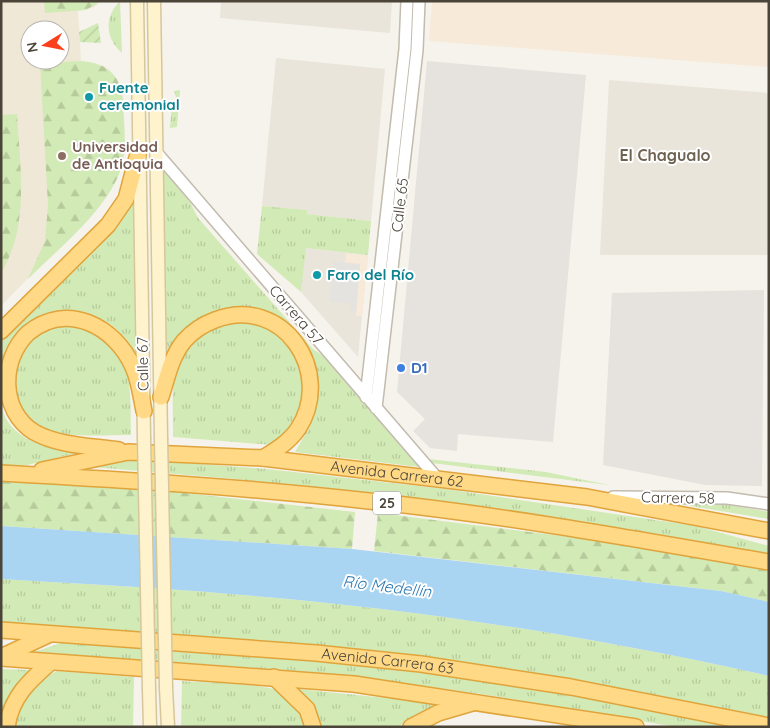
<svg xmlns="http://www.w3.org/2000/svg" width="770" height="728" viewBox="0 0 770 728" font-family="Quicksand,sans-serif">
<style>
.residential{fill:#eae5da}
.commercial{fill:#f7ead8}
.industrial{fill:#e6e2dd}
.education{fill:#efe8d6;fill-rule:evenodd}
.grass{fill:url(#grass-tufts)}
.forest{fill:url(#forest-firs)}
.garden{fill:url(#garden-furrows)}
.parking{fill:#e5e3e0}
.water{fill:#a9d4f2}
.lines{fill:none;stroke-linecap:round;stroke-linejoin:round}
.tertiary-casing{stroke:#c2bbae;stroke-width:14}
.secondary-casing{stroke:#d6c79b;stroke-width:15}
.trunk-casing{stroke:#e0a43c;stroke-width:18}
.tertiary{stroke:#fff;stroke-width:11}
.secondary{stroke:#fff3cd;stroke-width:12}
.trunk{stroke:#ffd985;stroke-width:15}
.secondary-bridge-casing{stroke:#d6c79b;stroke-width:15;stroke-linecap:butt}
.secondary-bridge{stroke:#fff3cd;stroke-width:12}
.culture-dot{fill:#0f9aa8;stroke:#fff;stroke-width:2}
.education-dot{fill:#8d6e63;stroke:#fff;stroke-width:2}
.shop-dot{fill:#3f7fe0;stroke:#fff;stroke-width:2}
.labels{text-anchor:middle;stroke-width:4;stroke-linejoin:round;paint-order:stroke}
.shield{fill:#fff;stroke:#817c74;stroke-width:1}
.shield-label{font-size:14px;font-weight:bold;fill:#4b4439}
.culture-label{font-size:15px;font-weight:bold;fill:#0d838f;stroke:#fff;text-anchor:start}
.education-label{font-size:15px;font-weight:bold;fill:#785e54;stroke:#fff;text-anchor:start}
.street-label{font-size:15px;fill:#4b4439;stroke:#fff}
.shop-label{font-size:15px;font-weight:bold;fill:#366cbe;stroke:#fff;text-anchor:start}
.neighbourhood-label{font-size:16px;font-weight:bold;fill:#6e6250;stroke:#fff}
.water-label{font-size:16px;font-style:italic;fill:#2e7ab2;stroke:#fff}
</style>
<defs>
<pattern id="grass-tufts" width="24" height="20" patternUnits="userSpaceOnUse" patternTransform="scale(1.25)"><rect width="24" height="20" fill="#d2eab5"/><path d="M3 7l-1-3M5 7V3M7 7l1-3M15 17l-1-3M17 17v-4M19 17l1-3" fill="none" stroke="#b6ca9c"/></pattern>
<pattern id="forest-firs" width="22" height="20" patternUnits="userSpaceOnUse" patternTransform="scale(1.25)"><rect width="22" height="20" fill="#d2eab5"/><path d="M5 1l3.5 6h-7zM16 11l3.5 6h-7z" fill="#b6ca9c"/></pattern>
<pattern id="garden-furrows" width="10" height="10" patternUnits="userSpaceOnUse" patternTransform="scale(1.25)"><rect width="10" height="10" fill="#d2eab5"/><path d="M-1 1l2-2M0 10L10 0M9 11l2-2" fill="none" stroke="#b6ca9c"/></pattern>
</defs>
<rect width="100%" height="100%" fill="#f6f3ec"/>
<path class="residential" d="M221,1H392L390,33L220,18Z
M276,58L385,69L371,221L306,214V210L262,206Z
M609,80L769,93V255H600Z
M305,248L368,255L358,357L301,292Z"/>
<path class="commercial" d="M432,1H769L768,67L429,41Z
M346,253L368,255L362,316H356L360,265L345,263Z"/>
<path class="industrial" d="M427,61L586,75L553,442L458,434L457,451L430,448L413,431L425,419L397,392Z
M764,290L762,486L705,485L603,465L612,293Z"/>
<path class="education" d="M1,1H101L94,7L78,11L81,61L104,66L123,88L124,146L122,165L113,184L100,204L1,306ZM30,30H60V60H30Z"/>
<path class="grass" d="M120,1L122,53C105,38 104,17 120,1Z
M180,90L177,127L170,128L172,104L176,97L174,91Z
M163,170L190,202L198,218L313,349L323,356L419,467L295,452L310,426L316,399V372L305,346L291,328L218,312L199,319L181,334L166,356Z
M136,188L138,356C100,295 71,318 15,337L1,363V336Z
M262,206L307,210V214L371,221L368,255L306,248L301,292L257,254Z
M239,320C256,324 271,329 285,340C307,357 310,407 293,429C288,435 279,440 272,445L173,437C173,370 166,343 239,320Z
M74,324C83,328 95,330 102,336C135,362 130,398 131,435C98,435 56,440 26,421C15,414 14,403 13,391C13,385 11,378 12,372C14,343 49,327 74,324Z
M1,405C8,440 48,449 78,453L23,466L1,465Z
M121,458L267,469L445,489L696,526L769,546V554L444,501L236,479L80,466Z
M428,459L546,472L609,485L432,463Z
M718,503L769,512V519L679,504Z
M1,579C78,584 154,587 230,594C411,608 592,636 769,676V721L483,667L1,624Z
M70,640L323,660L483,678L740,727H676L482,694L312,672L34,652Z
M1,669L30,670L9,696L1,722Z
M57,671L134,677L133,727H13C17,699 33,682 57,671Z
M182,681C203,683 266,683 281,692C294,700 301,714 305,727H181Z
M298,689L444,704L413,717L398,727H319L312,707Z"/>
<path class="forest" d="M44,1H101L86,10L45,13Z
M81,61C108,63 122,76 123,104C124,123 127,146 122,165C111,207 58,249 28,279L45,241L48,205L40,63Z
M17,114C20,167 30,225 1,273V115Z
M1,481L132,487L355,512L352,549L1,526Z
M378,513L601,541L769,571V602L721,591L374,551Z"/>
<path class="garden" d="M98,23L101,43L80,42L79,32Z"/>
<path class="parking" d="M333,261L360,264L356,312L350,311L351,304L329,301Z"/>
<path class="water" d="M1,526L352,549L721,591L769,602V676C592,636 411,608 230,594C154,587 78,584 1,579Z"/>
<g class="lines">
<g class="tertiary-casing">
<path id="tertiary" d="M156,152L437,478
M366,397L405,49L407,1
M376,408L417,50L419,1
M613,497L727,498L769,504"/>
</g>
<g class="secondary-casing">
<path id="secondary" d="M137,1L144,438
M154,1L161,438
M166,688L168,727
M149,689L150,727"/>
</g>
<g class="trunk-casing">
<g id="trunk">
<path d="M1,331L108,225L126,199L139,150"/>
<path d="M161,397C167,378 171,357 184,341C192,332 204,324 215,320C283,294 335,372 298,429C289,442 276,450 263,458"/>
<path d="M119,450C93,446 58,446 34,432C0,411 0,360 28,333C67,301 115,326 133,367C139,380 141,396 144,411"/>
<path id="s1" d="M42,470L128,452L263,458L587,497L769,531"/>
<path d="M1,473C124,480 247,487 369,501C503,515 636,539 769,562"/>
<path id="s2" d="M1,630L316,653L421,664L571,687L769,726"/>
<path d="M1,657L50,634"/>
<path d="M1,658L354,684L636,727"/>
<path d="M274,677L307,709L313,727"/>
<path d="M7,727C11,697 30,680 51,662"/>
<path d="M411,727L438,713L472,703"/>
</g>
</g>
<use href="#tertiary" class="tertiary"/>
<use href="#secondary" class="secondary"/>
<use href="#trunk" class="trunk"/>
<g class="secondary-bridge-casing">
<path id="secondary-bridge" d="M144,438L149,689
M161,438L166,688"/>
</g>
<use href="#secondary-bridge" class="secondary-bridge"/>
</g>
<g class="culture-dot">
<circle cx="89" cy="97" r="5"/>
<circle cx="317" cy="275" r="5"/>
</g>
<circle class="education-dot" cx="62" cy="156" r="5"/>
<circle class="shop-dot" cx="401" cy="368" r="5"/>
<g class="labels">
<rect class="shield" x="373" y="491.5" width="28" height="23" rx="4"/>
<g class="shield-label">
<text x="387" y="508">25</text>
</g>
<g class="culture-label">
<text x="99" y="93">Fuente<tspan x="99" dy="17">ceremonial</tspan></text>
<text x="327" y="280">Faro del Río</text>
</g>
<g class="education-label">
<text x="72" y="152">Universidad<tspan x="72" dy="17">de Antioquia</tspan></text>
</g>
<g class="street-label">
<text transform="translate(400 205) rotate(-83)" y="5">Calle 65</text>
<text transform="translate(296 315) rotate(49)" y="5">Carrera 57</text>
<text transform="translate(143 364) rotate(-91)" y="5">Calle 67</text>
<text dy="5" stroke="none"><textPath href="#s1" startOffset="358">Avenida Carrera 62</textPath></text>
<text transform="translate(678 498) rotate(1)" y="5">Carrera 58</text>
<text dy="5" stroke="none"><textPath href="#s2" startOffset="388">Avenida Carrera 63</textPath></text>
</g>
<g class="shop-label">
<text x="411" y="373">D1</text>
</g>
<g class="neighbourhood-label">
<text x="665" y="161">El Chagualo</text>
</g>
<g class="water-label">
<text transform="translate(387 586) rotate(7)" y="6">Río Medellín</text>
</g>
</g>
<rect width="770" height="728" fill="none" stroke="#4b4439" stroke-width="5"/>
<g transform="translate(45 45) rotate(260)"><circle r="24" fill="#ffffff" stroke="#b7b4b0"/>
<path d="M0-4L9 19L0 12L-9 19Z" fill="#fc3f1d"/>
<text y="-8" font-size="14" font-weight="bold" text-anchor="middle" fill="#4b4439">N</text>
</g>
</svg>
